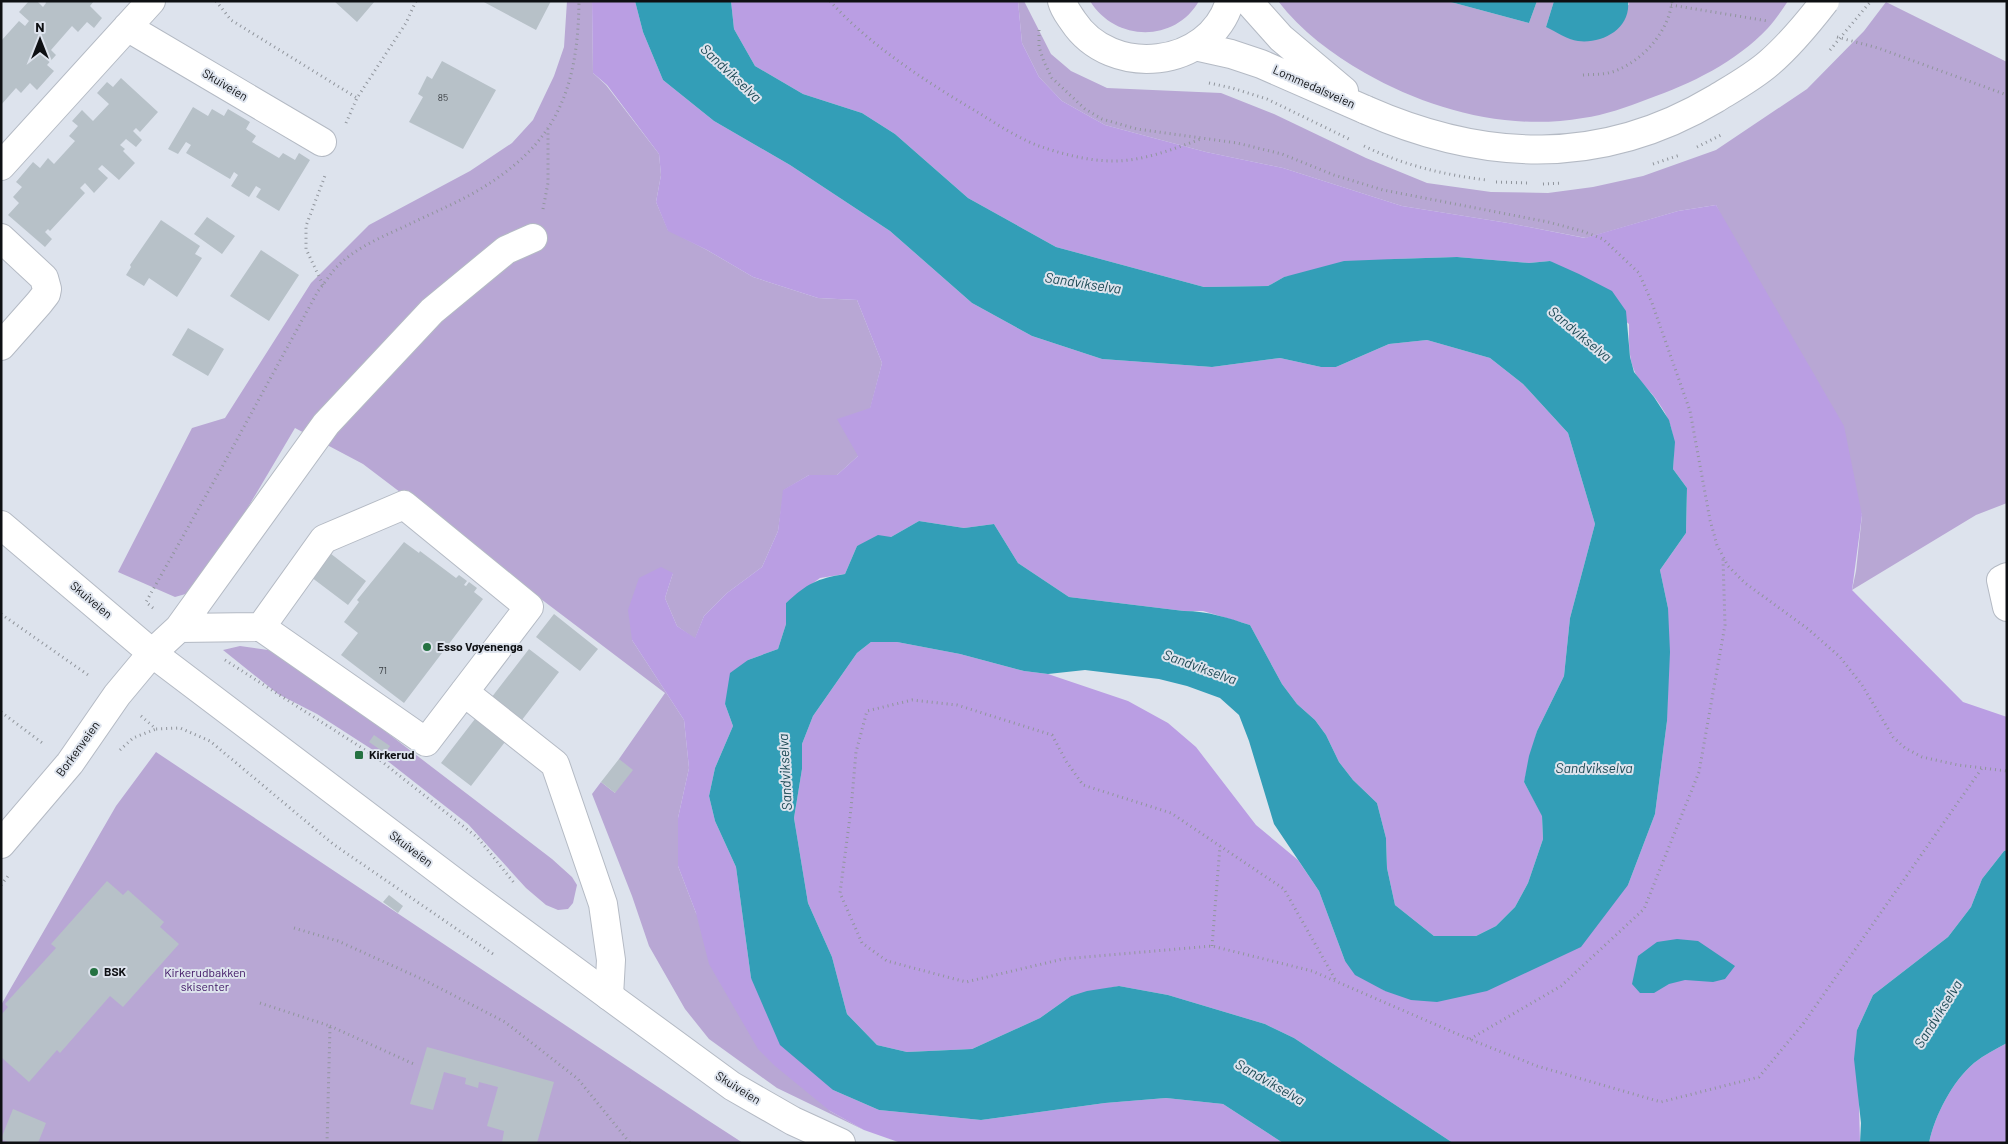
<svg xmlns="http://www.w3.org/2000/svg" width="2008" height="1144" viewBox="0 0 2008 1144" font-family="Barlow,sans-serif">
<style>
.green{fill:#b8a7d4}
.forest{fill:#ba9ee3}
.water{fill:#339eb7}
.building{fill:#b7c1c8}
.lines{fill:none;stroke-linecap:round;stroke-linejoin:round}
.minor-casing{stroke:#b4bac4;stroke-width:30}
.major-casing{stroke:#b4bac4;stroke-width:30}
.path{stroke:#90959c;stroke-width:3;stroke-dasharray:1 4;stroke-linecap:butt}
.minor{stroke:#fff;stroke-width:28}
.major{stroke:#fff;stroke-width:28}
.major-bridge-casing{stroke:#b4bac4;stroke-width:30;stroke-linecap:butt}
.path-bridge{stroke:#90959c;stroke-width:3;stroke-dasharray:1 4;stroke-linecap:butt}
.major-bridge{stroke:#fff;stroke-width:28}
.poi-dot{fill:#257242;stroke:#dde3ed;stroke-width:2}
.labels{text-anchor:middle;stroke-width:4;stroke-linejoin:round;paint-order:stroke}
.number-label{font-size:10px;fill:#383c40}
.street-label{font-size:12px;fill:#0e1013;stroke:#dde3ed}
.poi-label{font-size:12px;font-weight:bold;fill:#0e1013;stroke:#dde3ed;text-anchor:start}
.park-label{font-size:12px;fill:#3d1463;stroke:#dde3ed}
.water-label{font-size:14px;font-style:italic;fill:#1e4b56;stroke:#dde3ed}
</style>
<rect width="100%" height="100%" fill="#dde3ed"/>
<path class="green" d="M567,1H592L593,73L606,85L659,154L661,175L656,202L668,230L707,250L753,277L818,298L857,300L882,363L858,456L837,475H809L784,490L778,531L762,567L727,593L704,616L695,639L677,626L665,598L673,573L632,640L684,720L689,768L678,818V866L696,913L830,1111L864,1130L777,1088L709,1039L685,1009L649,946L632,896L592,794L601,782L615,793L619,759L665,693L363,464L295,428L209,573L189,593L175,597L118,572L192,428L225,418L311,283L369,225L470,171L512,143L533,120L554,76L564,47Z
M1018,1H1024L1051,54L1071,71L1107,88L1221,93L1274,114L1366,158L1427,183L1491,192L1548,193L1593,187L1643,176L1716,150L1807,89L1864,31L1886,2L2007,62V503L1976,515L1852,590L1856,571L1862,515L1716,205L1678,211L1586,238L1508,223L1402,206L1283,168L1206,152L1105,125L1062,101L1039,77L1022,43Z
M1090,1H1199C1175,43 1115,42 1090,1Z
M1278,1H1447L1529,23L1537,1H1554L1546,27L1629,5L1628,1H1788C1782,10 1775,20 1768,28C1736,62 1691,84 1648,99C1627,107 1605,115 1583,118C1508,131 1430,110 1365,73C1332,54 1301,31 1278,1Z
M240,646L268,650L287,656L552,859L572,877L577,885L573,903L568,909L558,910L546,905L526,888L468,824L376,752L317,714L278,694L223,650Z
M156,752L706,1119L743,1143H1V1005L116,806Z"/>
<path class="forest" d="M592,1H635L643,32L663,80L714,121L790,165L890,231L972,303L1032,336L1102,359L1212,367L1280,358L1321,367H1336L1389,344L1427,340L1490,358L1523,384L1568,433L1595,524L1570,618L1564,676L1537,731L1524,782L1542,815L1543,839L1528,883L1515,907L1496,926L1476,936H1434L1395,905L1387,868L1386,838L1377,803L1353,780L1339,762L1326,735L1315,720L1297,704L1282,684L1250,625L1203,611H1184L1069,597L1018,563L994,524L964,528L919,521L891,537L857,546L845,574L820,578L786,603V624L778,649L748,660L725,704L733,726L715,768L709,796L715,821L736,867L751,978L833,1090L879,1110L981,1120L1105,1103L1166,1098L1223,1104L1283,1143H901L864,1130L830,1111L775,1066L758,1049L709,964L696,913L678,866V818L689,768L684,720L632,640L628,610L639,578L661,567L673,573L665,598L677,626L695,638L704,616L727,593L762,567L778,531L783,490L809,475H837L858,456L837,419L870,408L882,363L857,300L818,298L753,277L707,250L668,231L656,202L661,175L659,154L607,85L593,73Z
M731,1H1018L1022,43L1039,77L1062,101L1105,125L1206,152L1283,168L1402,206L1508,223L1585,238L1678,211L1716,205L1844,426L1862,515L1852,590L1963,702L2007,717V850L2004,851L1982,879L1971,907L1948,937L1873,995L1857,1030L1860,1143H1453L1294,1038L1265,1024L1168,995L1119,986L1071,996L1040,1018L972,1049L907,1052L877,1045L847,1014L832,957L808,903L794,818L802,769V744L813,716L857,653L871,642H897L960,654L1024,671L1048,674L1128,701L1168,723L1196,747L1256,825L1298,860L1319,891L1345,961L1385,991L1628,885L1655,814L1667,721L1668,608L1660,570L1686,533L1687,488L1673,469C1675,435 1674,422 1652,394C1646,387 1637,379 1634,370C1628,355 1629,339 1629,324L1550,261L1529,263L1457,257L1394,259L1284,277L1268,286L1204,287L1056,247L968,198L895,134L862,113L803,94L755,66L734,29Z
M2007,1043V1143H1929C1935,1115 1952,1082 1974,1063C1984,1055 1996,1049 2007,1043Z"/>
<path class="water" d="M635,1H731L734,29L755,66L803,94L862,113L895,134L968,198L1056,247L1204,287L1268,286L1284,277L1344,261L1394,259L1457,257L1529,263L1550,261L1579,274L1612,291L1626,311L1630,357L1634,372L1654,397L1669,420L1675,442L1673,469L1687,488L1686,533L1660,570L1668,608L1670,652L1667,721L1655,814L1628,885L1581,947L1487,991L1437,1002L1411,1000L1385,991L1355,975L1345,961L1319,891L1274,824L1249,741L1239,715L1220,698L1187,686L1159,679L1085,670L1048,674L1024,671L960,654L897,642H871L857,653L813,716L802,744V769L794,818L808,903L832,957L847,1014L877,1045L907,1052L972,1049L1040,1018L1071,996L1087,991L1119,986L1168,995L1265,1024L1294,1038L1453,1143H1283L1223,1104L1166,1098L1105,1103L981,1120L879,1110L833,1090L780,1045L751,978L736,867L715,821L709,796L715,768L733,726L725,704L730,673L748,660L778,649L786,624V603C808,583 816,579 845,574L857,546L878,535L891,537L919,521L964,528L994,524L1018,563L1069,597L1184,611C1208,611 1228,618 1250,625L1282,684L1297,704L1315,720L1326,735L1339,762L1353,780L1377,803L1386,838L1387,868L1395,905L1434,936H1476L1496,926L1515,907L1528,883L1543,839L1542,816L1524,782L1529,756L1537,731L1564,676L1570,618L1595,524L1568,433L1523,384L1490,358L1427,340L1389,344L1336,367H1321L1280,358L1212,367L1102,359L1032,336L972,303L890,231L790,165L714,121L663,80L643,32Z
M1447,1H1537L1529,23Z
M1554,1H1628C1631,29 1602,44 1578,41C1568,40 1555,31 1546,27Z
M2007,850V1043C1996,1049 1984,1055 1974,1063C1952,1082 1935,1115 1929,1143H1860L1861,1123L1854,1059L1857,1030L1873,995L1948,937L1971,907L1982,879L2004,851Z
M1677,939L1698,941L1735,966L1725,979L1713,982L1685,980L1669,984L1654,993H1640L1632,984L1638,956L1657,942Z"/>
<path class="building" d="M29,1H37L43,7L46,3L45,1H94L90,6L102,18L94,28L87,22L78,32L72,26L51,50L56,55L47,65L54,71L37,90L30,83L21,93L16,88L1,105V41L19,21L25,26L29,21L19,12Z
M334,1H375L357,22Z
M482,1H551L536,30Z
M442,61L496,90L463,149L409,122L423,97L418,94L427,76L432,79Z
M121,78L158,112L140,132L136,128L133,131L142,140L136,147L126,139L120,145L125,149L123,151L135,163L119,180L102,165L98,169L108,178L94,193L85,183L80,188L85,193L50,231L48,229L45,232L52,239L45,247L8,215L19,203L13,197L22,187L16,182L33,162L40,168L48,158L54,164L75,141L69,136L78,126L72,121L82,110L93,121L109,104L97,93L107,82L113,87Z
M193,107L208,116L212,109L224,116L228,109L250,122L246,129L256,136L252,142L279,158L283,153L295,160L299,153L310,160L279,211L256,197L261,189L256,186L249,197L231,186L238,175L234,172L230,179L186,153L191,145L186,142L178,154L168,149Z
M207,217L235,236L222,254L194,234Z
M161,220L200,246L195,254L202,258L177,297L149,278L144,286L126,275L131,267L130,265Z
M261,250L299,275L269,321L230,296Z
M188,328L224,349L208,376L172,355Z
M404,542L419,553L420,551L456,578L459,575L467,581L464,585L466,586L469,582L477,588L474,592L483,599L404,703L341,655L358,633L344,622L359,602L357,600Z
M326,550L366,581L348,605L307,574Z
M554,614L598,649L580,671L536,637Z
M529,649L559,672L471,786L441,763Z
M374,735L390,746L385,753L369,742Z
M619,759L633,770L615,793L601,782Z
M107,881L123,895L128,890L164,922L160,927L179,944L123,1007L110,996L60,1053L57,1050L29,1082L1,1057V1015L8,1007L5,1004L56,948L51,944Z
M389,895L403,906L398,913L383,902Z
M427,1047L554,1082L537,1143H502L504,1131L487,1126L498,1087L479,1082L478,1088L465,1084L466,1078L444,1072L433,1110L410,1104Z
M13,1109L46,1123L38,1143H11L1,1139Z"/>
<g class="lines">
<g class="minor-casing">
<path id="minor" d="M127,27L322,142
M1,166L151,1
M1,238L44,278L47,289L46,294L39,303L1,346
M2007,577L2001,580L2007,607
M179,628L326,424L432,311L506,250L533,238
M464,692L555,764L603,904L611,960L609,996
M1,844L70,763L117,695L152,653L179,628L261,627L426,742L529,607L404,505L324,539L261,627"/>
</g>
<g class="major-casing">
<path id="major" d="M1062,1C1064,9 1069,15 1073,21C1111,79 1210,69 1230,1
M1248,1L1281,38L1344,91
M1195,46L1231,54L1261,64L1366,110
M1,525L152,653L465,890L609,996L732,1086L793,1121L841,1143"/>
</g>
<path class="path" d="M216,1L231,20L357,98L406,23L416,1
M830,1C869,45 928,83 979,113C998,125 1018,138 1039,146C1062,154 1088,161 1113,161C1144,161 1173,149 1201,139
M1671,5L1768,21
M1039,30V47L1044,62L1052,78L1085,109L1102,119L1137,129L1237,143L1282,154L1334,175L1383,190L1548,222L1582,231L1603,239L1639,273L1652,303L1690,411L1710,520L1717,545L1728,566L1745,583L1808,629L1840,657L1862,685L1893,737L1905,748L1922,757L1958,765L2007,771
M1837,37L1878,48L2007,95
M1583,75C1594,74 1605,75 1615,71C1642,61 1669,32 1672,1
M346,123L357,98
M543,209L548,183V129
M323,285L306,249V226L326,173
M153,608L146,602L222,467L318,291C324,284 329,276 334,270C354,247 387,235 412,223C434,212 457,203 477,191C556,145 578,90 579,1
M1,614L91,677
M225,660L376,757L478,838L515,884
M1,712L45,745
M141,716L156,729L180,728L210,741L333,844L493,954
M120,750L133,738L156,729
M1,885L8,876
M294,928L338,941L424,980L505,1022L578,1079L630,1143
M1212,946L1220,846
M1335,979L1284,889L1171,813L1083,785L1066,761L1052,735L957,705L912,700L867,711L856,752L851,809L840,893L862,943L887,961L966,982L1063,959L1212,946L1312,971L1469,1039L1537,1066L1661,1102L1759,1077L1803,1024L1982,768
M260,1003L330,1026L327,1143
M330,1026L416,1065
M1470,1039L1561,986L1644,909L1699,772L1725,625L1723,559"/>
<use href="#minor" class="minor"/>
<use href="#major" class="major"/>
<g class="major-bridge-casing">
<path id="major-bridge" d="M1366,110C1484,162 1601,167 1715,99C1733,88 1753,77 1769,63C1790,45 1808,23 1825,1"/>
</g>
<path class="path-bridge" d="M1830,50L1871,1
M1209,83L1232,88L1267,99L1349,139
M1364,146C1403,165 1444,175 1487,180
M1697,147L1723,134
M1653,164L1680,155
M1496,182L1529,183
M1543,184L1562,183"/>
<use href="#major-bridge" class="major-bridge"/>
</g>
<g class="poi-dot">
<circle cx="427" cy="647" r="5"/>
<rect x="354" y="750" width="10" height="10" rx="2.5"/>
<circle cx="94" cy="972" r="5"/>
</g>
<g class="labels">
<g class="number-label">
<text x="443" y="101">85</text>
<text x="383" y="674">71</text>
</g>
<g class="street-label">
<text transform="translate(225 85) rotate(31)" y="4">Skuiveien</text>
<text transform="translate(1314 87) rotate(24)" y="4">Lommedalsveien</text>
<text transform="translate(91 600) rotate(40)" y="4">Skuiveien</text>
<text transform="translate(78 749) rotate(-54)" y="4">Borkenveien</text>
<text transform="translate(411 849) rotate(37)" y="4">Skuiveien</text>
<text transform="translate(738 1088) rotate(32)" y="4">Skuiveien</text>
</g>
<g class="poi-label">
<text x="437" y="651">Esso Vøyenenga</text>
<text x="369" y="759">Kirkerud</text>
<text x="104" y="976">BSK</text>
</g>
<g class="park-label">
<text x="205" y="977">Kirkerudbakken<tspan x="205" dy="14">skisenter</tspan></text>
</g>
<g class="water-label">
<text transform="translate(731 73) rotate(43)" y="5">Sandvikselva</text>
<text transform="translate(1083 283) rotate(9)" y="5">Sandvikselva</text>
<text transform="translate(1580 334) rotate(40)" y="5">Sandvikselva</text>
<text transform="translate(1200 667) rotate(20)" y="5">Sandvikselva</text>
<text x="1594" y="773">Sandvikselva</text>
<text transform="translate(785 772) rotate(-93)" y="5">Sandvikselva</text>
<text transform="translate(1938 1014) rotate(-58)" y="5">Sandvikselva</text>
<text transform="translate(1270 1082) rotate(30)" y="5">Sandvikselva</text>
</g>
</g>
<rect width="2008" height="1144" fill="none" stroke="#0e1013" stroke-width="5"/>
<g transform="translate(40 40)" stroke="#dde3ed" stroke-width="4" paint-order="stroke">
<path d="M0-4L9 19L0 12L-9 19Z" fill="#0e1013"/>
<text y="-8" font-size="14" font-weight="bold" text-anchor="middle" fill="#0e1013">N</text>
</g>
</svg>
